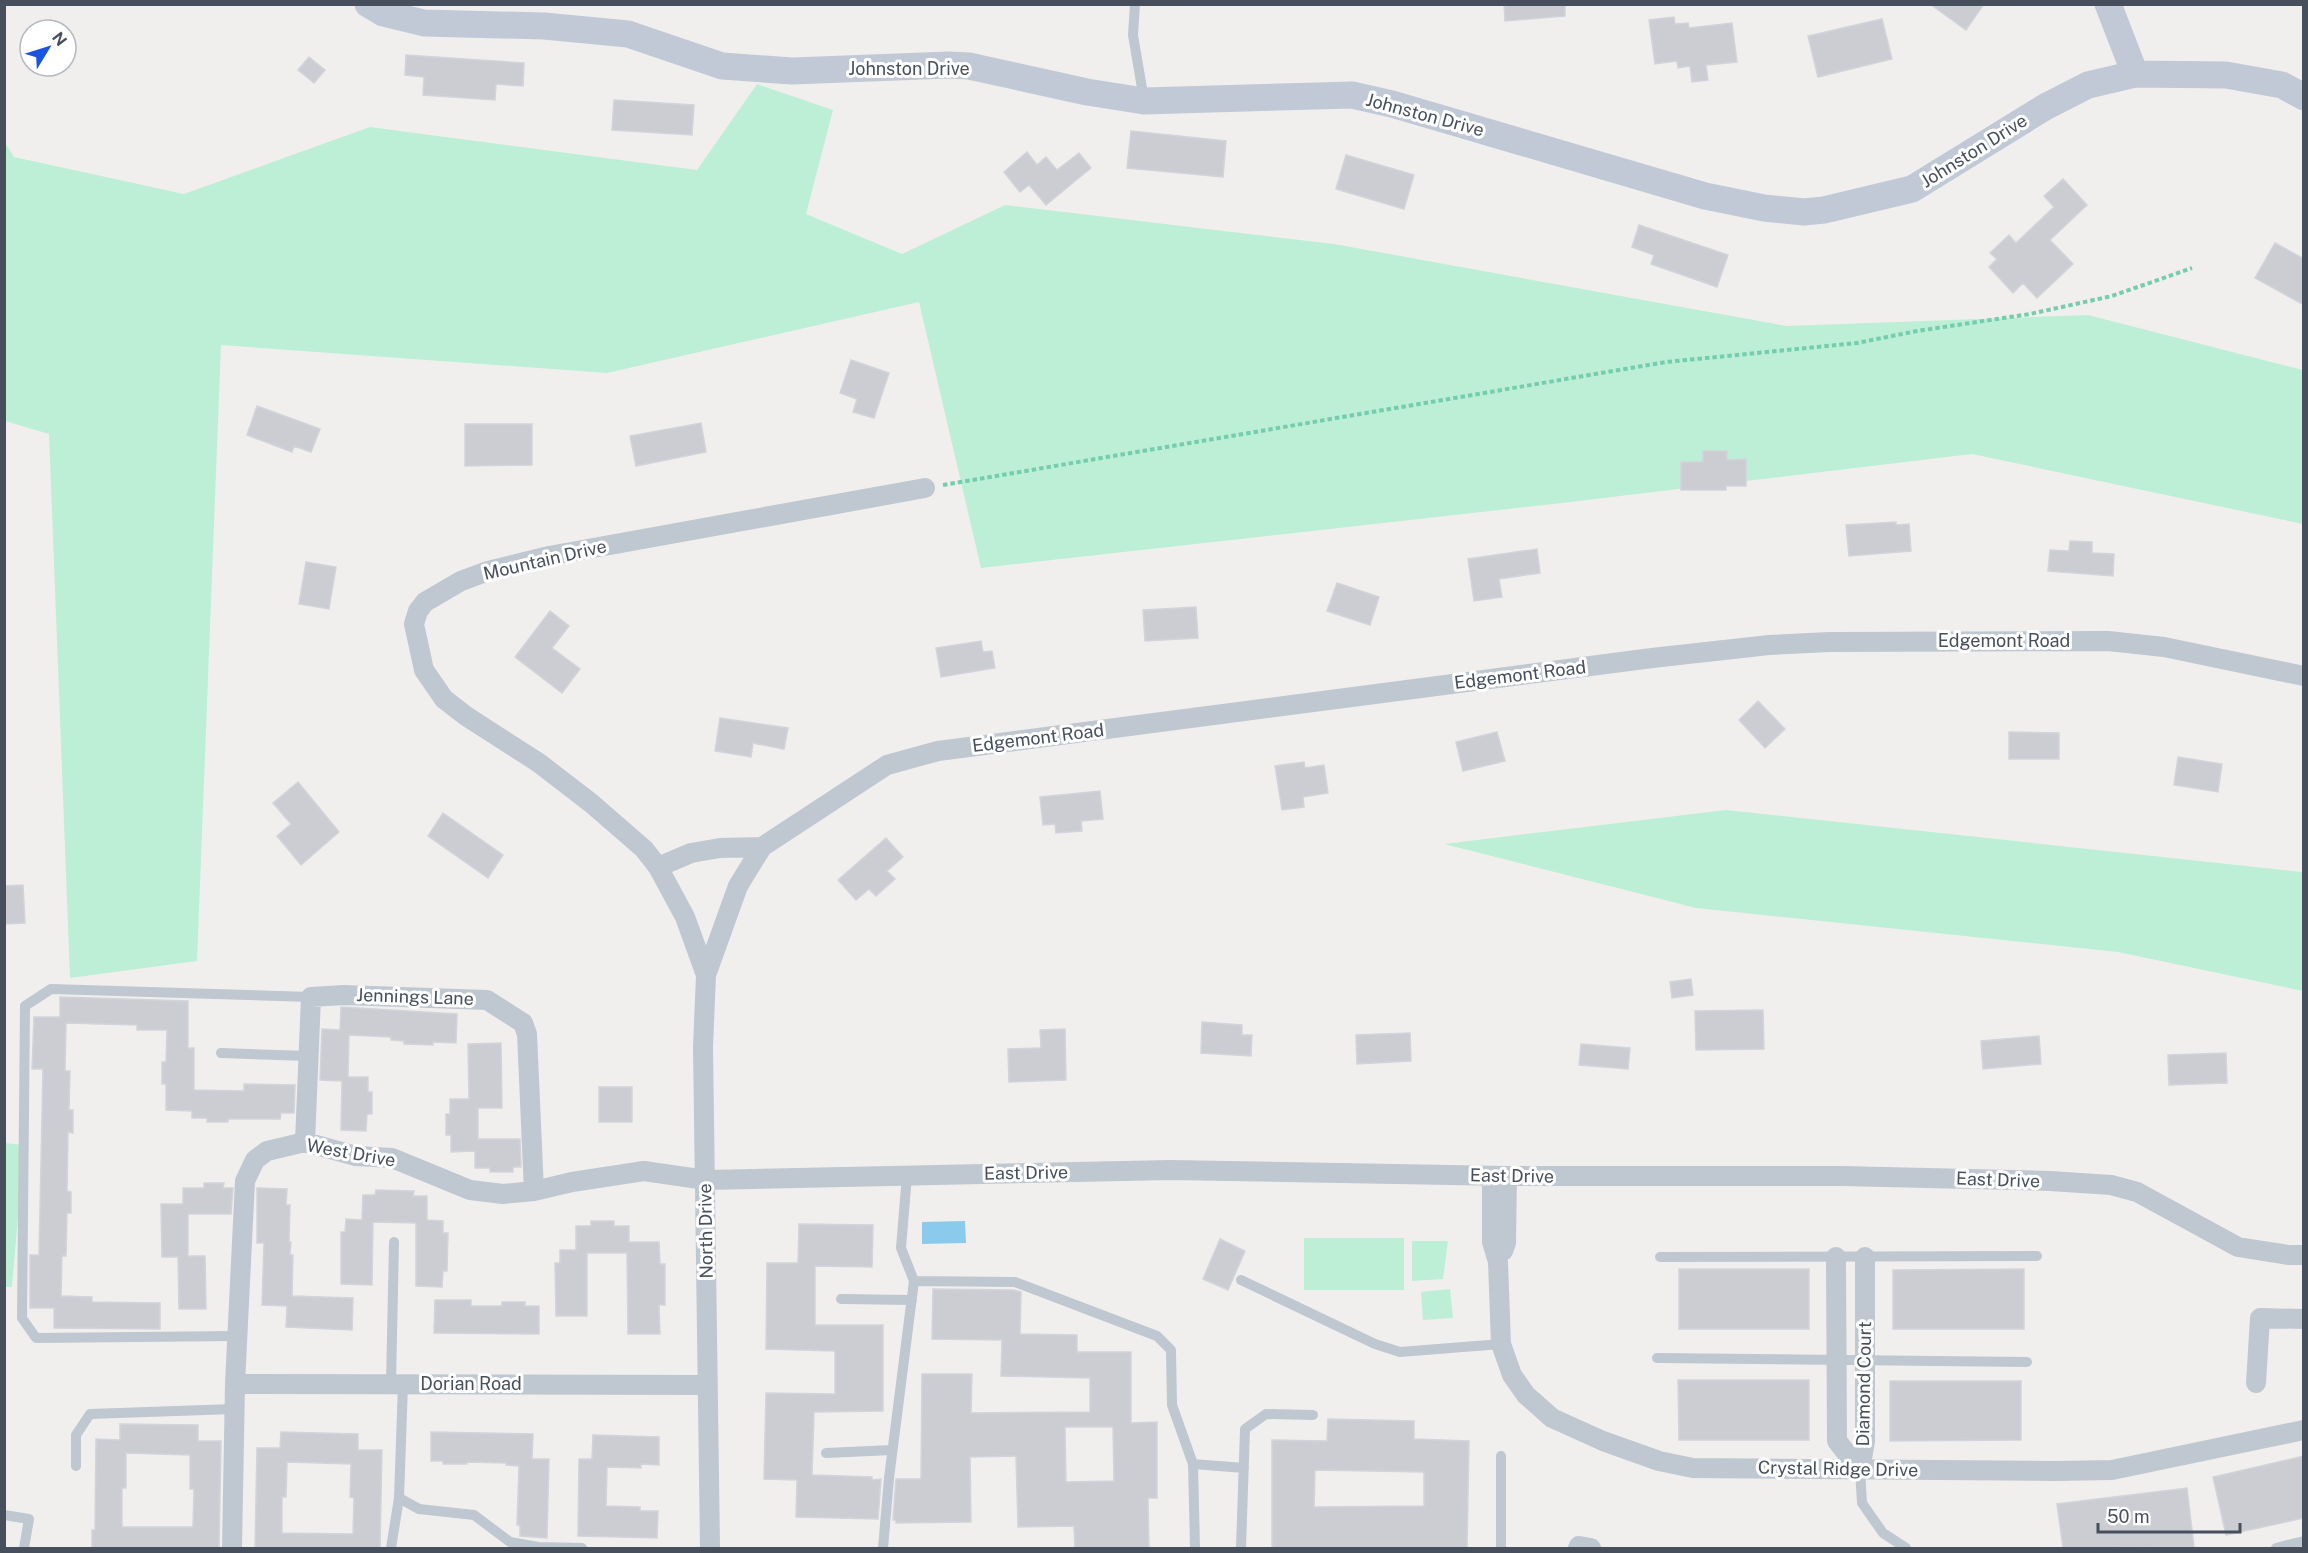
<svg xmlns="http://www.w3.org/2000/svg" width="2308" height="1553" viewBox="0 0 2308 1553" font-family="'Public Sans',sans-serif">
<style>
.green{fill:#bdefd7}
.water{fill:#8acaec}
.building{fill:#cbcdd3;stroke:#d2d4da;stroke-width:1.5;fill-rule:evenodd}
.lines{fill:none;stroke-linecap:round;stroke-linejoin:round}
.path{stroke:#75cdad;stroke-width:4;stroke-dasharray:4.5 3;stroke-linecap:butt}
.lane{stroke:#bfc7d0;stroke-width:10}
.street{stroke:#bfc7d0;stroke-width:20}
.secondary{stroke:#c1c9d7;stroke-width:27}
.labels{text-anchor:middle;stroke-width:6;stroke-linejoin:round;paint-order:stroke}
.street-label{font-size:18px;fill:#474f5c;stroke:#fff}
</style>
<rect width="100%" height="100%" fill="#f1efee"/>
<path class="green" d="M757,84L833,110L806,214L902,254L1005,205L1334,244L1787,326L2088,315L2303,370V524L1972,454L1553,504L981,568L919,302L607,373L221,345L197,961L70,978L49,434L5,421L4,141L14,157L184,194L370,127L697,170Z
M1726,810L2303,872V991L2118,952L1696,908L1444,844Z
M4,1143L24,1145L12,1287H4Z
M1304,1238H1404V1290H1304Z
M1412,1241H1448L1443,1279L1412,1281Z
M1450,1289L1453,1318L1423,1320L1421,1292Z"/>
<path class="water" d="M965,1221L966,1243L922,1244V1222Z"/>
<path class="building" d="M1504,4H1565V16L1505,21Z
M1930,4H1984L1966,30Z
M1674,17L1675,24L1688,23L1689,28L1732,23L1737,62L1706,65L1708,80L1692,82L1690,66L1678,68L1677,61L1655,64L1649,20Z
M1882,19L1892,59L1818,77L1808,36Z
M406,55L524,63L523,86L496,84L495,100L423,95L424,77L405,75Z
M309,57L325,70L314,83L298,70Z
M614,100L694,105L692,135L612,130Z
M1131,131L1226,141L1223,177L1127,168Z
M1027,152L1037,165L1046,157L1057,170L1079,153L1091,168L1046,205L1029,185L1020,192L1004,172Z
M1346,155L1414,175L1404,209L1336,189Z
M2063,179L2087,205L2050,240L2073,264L2037,298L2023,283L2013,293L1989,267L1997,259L1990,253L2009,235L2016,243L2054,207L2044,196Z
M1639,225L1728,255L1717,287L1651,264L1654,255L1632,247Z
M2275,243L2304,259V305L2255,278Z
M851,360L889,373L874,418L853,412L857,399L840,393Z
M257,406L320,429L311,452L294,446L292,452L247,435Z
M701,423L706,452L636,466L630,436Z
M465,424H532V465L465,466Z
M1703,451H1727V460L1746,459V486H1726V490H1681V462H1703Z
M1896,522V525L1909,524L1911,551L1849,556L1846,525Z
M2070,541L2092,542V553L2114,554L2113,576L2048,571L2050,550L2069,551Z
M1537,549L1540,573L1499,579L1502,597L1474,601L1468,559Z
M306,562L336,567L329,609L299,604Z
M1337,583L1379,597L1370,625L1327,611Z
M1196,607L1198,638L1145,641L1143,610Z
M550,611L569,626L552,648L580,669L562,693L515,657Z
M981,641L983,652L992,651L995,668L941,677L936,648Z
M1758,701L1785,729L1765,748L1739,720Z
M720,718L788,728L784,749L753,743L751,757L715,751Z
M1497,732L1505,761L1463,771L1456,742Z
M2009,732L2059,733V759H2009Z
M2178,757L2222,764L2218,792L2174,785Z
M1304,762L1305,768L1324,765L1328,793L1303,797L1304,807L1282,810L1275,766Z
M298,782L339,832L301,865L277,836L291,824L273,803Z
M1100,791L1103,819L1081,821L1082,831L1056,833L1055,824L1043,825L1040,797Z
M443,813L503,855L488,878L428,836Z
M886,838L903,857L887,871L895,879L876,896L869,889L856,900L838,880Z
M23,885L25,923L4,924V886Z
M1691,979L1693,995L1672,998L1670,982Z
M60,997L188,1001V1048H194V1090L244,1091V1084L295,1085L294,1113H281L280,1119H228V1122H207V1118H192V1111L166,1110V1084H162V1062H166L167,1030H137V1025L66,1023L65,1071H70L69,1110H73V1133L68,1132L67,1191L71,1192V1213H67L66,1256H62L61,1296L92,1297V1302L160,1303V1329L54,1328V1308H30V1255H39L43,1069H32L34,1017H60Z
M341,1007L457,1014L456,1043L433,1042V1045L404,1044V1041L391,1040V1037L349,1035L348,1077H368V1092H372V1114H367L366,1131L341,1130L342,1081L320,1080L322,1029L340,1030Z
M1763,1010L1764,1049L1696,1050L1695,1011Z
M1202,1022L1242,1025V1035H1252L1251,1056L1201,1053Z
M1065,1029L1066,1080L1009,1082L1008,1049L1041,1048L1040,1030Z
M1410,1033L1411,1061L1357,1064L1356,1035Z
M2039,1036L2041,1064L1983,1069L1981,1041Z
M501,1043L502,1108H478V1139H520L521,1167H513V1172H490V1168H475V1151L451,1152V1135H446V1114H450V1099H469L468,1044Z
M1581,1044L1630,1048L1628,1069L1579,1065Z
M2226,1053L2227,1083L2169,1085L2168,1055Z
M599,1087H632V1122H599Z
M204,1183H224L223,1188H233L231,1214H188V1256H205L206,1309H179L178,1257H162L161,1204H183V1188H204Z
M257,1188L287,1189L286,1205H290L289,1242H291L290,1255H293L292,1296L353,1298L352,1330L286,1327L287,1306L262,1305L264,1243H257Z
M376,1190L414,1191L413,1196H427V1220L443,1221V1233H448L447,1271H443L442,1287L416,1286V1223L373,1222L372,1285L341,1284V1232H345L346,1219L362,1220L363,1195H375Z
M591,1221H614V1226H629V1242H659L660,1264H665V1305H659L660,1334H628L627,1253H587V1316H556L555,1263H560V1250H576V1226H591Z
M799,1224L873,1225L872,1267L815,1266V1325H883V1411L814,1412L812,1475L872,1477V1480L881,1479L878,1519L796,1517L797,1480L764,1479L766,1393L835,1394V1351L766,1349L767,1263H798Z
M1220,1239L1245,1251L1228,1290L1203,1279Z
M1679,1269H1809V1329H1679Z
M2024,1269V1329H1893V1270Z
M933,1289L1014,1290L1021,1292L1020,1334L1077,1335V1352H1131V1423L1157,1422V1498H1148L1149,1548H1075L1074,1526L1018,1527L1016,1456L970,1457L971,1522L896,1523V1520H893L896,1479H921L922,1374H972L971,1413L1090,1412V1378L1001,1376L1002,1340L932,1339ZM1065,1427H1113L1114,1481L1066,1482Z
M435,1300H471V1306H502V1302H525V1306H539V1334L434,1333Z
M1678,1380H1809V1440H1679Z
M1890,1381H2021V1440L1890,1441Z
M1328,1419L1414,1421V1439L1469,1441L1467,1548H1272V1440L1327,1441ZM1315,1470L1424,1472V1506L1314,1507Z
M120,1424L198,1425V1441H221L219,1548H92V1530H95L96,1439L120,1440ZM126,1453L190,1455V1489H194L193,1527H122V1488H126Z
M281,1432L358,1434V1450H382L380,1548H255L257,1448H280ZM287,1462L351,1464L350,1497L354,1498L353,1534L282,1533V1497H286Z
M431,1432L533,1434L532,1459H549L547,1538L520,1536V1525H517L519,1466L506,1465V1463L467,1462V1464H443V1461H431Z
M593,1435L659,1437V1465L641,1464V1468L607,1467L606,1506L640,1507V1511H658L657,1538L578,1536L579,1459H592Z
M2304,1456V1518L2226,1535L2213,1477Z
M2187,1488L2194,1547L2063,1548L2057,1504Z"/>
<g class="lines">
<path class="path" d="M943,485L1666,362L1857,343L1917,331L2030,314L2112,296L2192,268"/>
<path class="lane" d="M1135,4L1133,35L1144,100
M221,1053L308,1056
M1660,1257L2037,1256
M1241,1280L1375,1344L1400,1352L1501,1344
M914,1281L1015,1282L1157,1336L1171,1350L1172,1405L1193,1464L1244,1468
M841,1299L912,1300
M237,1336L36,1338L22,1318L25,1006L51,989L311,997
M1657,1358L2027,1362
M391,1384L394,1242
M403,1384L399,1498L419,1509L474,1515L510,1542L538,1547L582,1548
M826,1453L892,1450
M1501,1456V1548
M1193,1464L1195,1548
M76,1466V1435L90,1414L234,1409
M1860,1470L1862,1503L1883,1533L1906,1548
M4,1515L29,1519L24,1548
M391,1548L399,1498
M883,1548L889,1478L914,1281L901,1248L907,1175
M1241,1548L1245,1429L1266,1414L1313,1415
M2276,1548L2304,1541"/>
<path class="street" d="M762,847L887,765L938,751L1652,658L1769,645L1829,642L2108,641L2164,647L2304,676
M658,867L691,853L720,848L762,847L738,886L706,975
M305,1142L311,997L344,995L487,1000L523,1023L527,1034L534,1191
M1492,1176V1242L1498,1262L1501,1344L1512,1375L1526,1395L1552,1418L1603,1441L1659,1461L1693,1468L2055,1471L2112,1470L2304,1430
M1503,1251L1506,1243L1507,1176
M1836,1257L1837,1441L1860,1470
M2256,1383L2260,1318L2304,1319
M235,1384L708,1385
M1860,1470L1865,1441V1257
M232,1548L235,1384L245,1181L255,1160L267,1151L305,1142L356,1156L392,1158L470,1190L503,1194L534,1191L572,1182L644,1171L706,1180L1170,1170L1507,1176H1842L2050,1181L2111,1185L2137,1192L2238,1247L2288,1255H2304
M710,1548L703,1047L706,975L685,917L658,867L644,849L591,803L539,763L466,716L444,699L424,670L414,624L418,611L425,602L461,581L488,571L549,556L925,488
M1578,1548L1579,1546L1591,1548"/>
<path class="secondary" d="M368,4L383,13L424,23L544,26L628,34L722,66L792,71L949,65L969,66L1087,92L1144,101L1352,95L1392,104L1705,196L1764,208L1804,212L1824,210L1912,189L2045,107L2088,85L2135,74L2226,75L2282,85L2304,97
M2108,4L2135,74"/>
</g>
<g class="labels">
<g class="street-label">
<text x="909" y="75">Johnston Drive</text>
<text transform="translate(1425 115) rotate(15)" y="6">Johnston Drive</text>
<text transform="translate(1974 151) rotate(-32)" y="6">Johnston Drive</text>
<text transform="translate(545 560) rotate(-13)" y="6">Mountain Drive</text>
<text x="2004" y="647">Edgemont Road</text>
<text transform="translate(1520 675) rotate(-7)" y="6">Edgemont Road</text>
<text transform="translate(1038 738) rotate(-7)" y="6">Edgemont Road</text>
<text transform="translate(415 997) rotate(2)" y="6">Jennings Lane</text>
<text transform="translate(351 1153) rotate(10)" y="6">West Drive</text>
<text transform="translate(1026 1173) rotate(-1)" y="6">East Drive</text>
<text transform="translate(1512 1176) rotate(1)" y="6">East Drive</text>
<text transform="translate(1998 1180) rotate(2)" y="6">East Drive</text>
<text transform="translate(706 1231) rotate(-91)" y="6">North Drive</text>
<text x="471" y="1390">Dorian Road</text>
<text transform="translate(1864 1384) rotate(-89)" y="6">Diamond Court</text>
<text transform="translate(1838 1469) rotate(1)" y="6">Crystal Ridge Drive</text>
</g>
</g>
<rect width="2308" height="1553" fill="none" stroke="#474f5c" stroke-width="12"/>
<g transform="translate(48 48) rotate(52)"><circle r="28" fill="#ffffff" stroke="#b5b9be" stroke-width="1.5"/>
<path d="M0-4.5L10 22L0 15L-10 22Z" fill="#1955e0"/>
<text y="-9" font-size="16" font-weight="bold" text-anchor="middle" fill="#474f5c">N</text>
</g>
<path d="M2098 1523v9h142v-9" fill="none" stroke="#474f5c" stroke-width="3"/>
<text x="2107" y="1523" font-size="18" fill="#474f5c" stroke="#ffffff" stroke-width="4.5" paint-order="stroke">50 m</text>
</svg>
